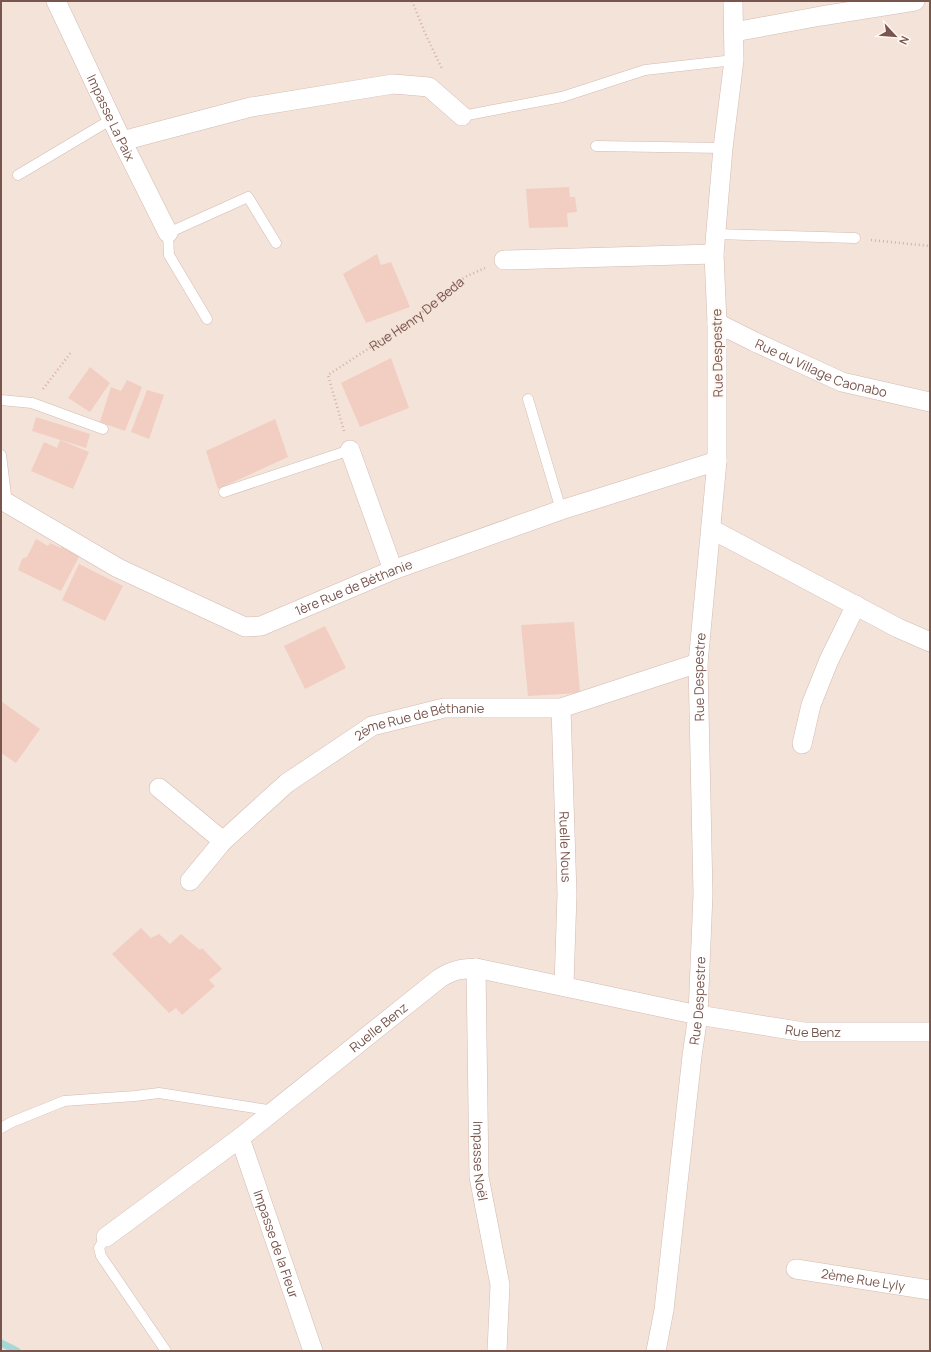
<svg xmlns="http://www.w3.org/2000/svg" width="931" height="1352" viewBox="0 0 931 1352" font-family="Manrope,sans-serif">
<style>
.residential{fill:#f4e3d9}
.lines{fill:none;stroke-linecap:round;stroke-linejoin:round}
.stream{stroke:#a5d9d8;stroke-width:7}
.building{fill:#f2cdc2}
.service-casing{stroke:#d2bbb2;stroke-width:11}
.minor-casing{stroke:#d2bbb2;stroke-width:20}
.path{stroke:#d8afa5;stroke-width:2.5;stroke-dasharray:1 3;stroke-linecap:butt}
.service{stroke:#fff;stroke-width:10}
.minor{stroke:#fff;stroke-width:19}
.labels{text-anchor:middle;stroke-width:3.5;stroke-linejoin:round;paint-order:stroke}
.street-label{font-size:13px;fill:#78554d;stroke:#fff7f2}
</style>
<rect width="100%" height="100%" fill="#fdf3eb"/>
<path class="residential" d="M1,1H930V1351H1Z"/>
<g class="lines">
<path class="stream" d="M1,1343L17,1351"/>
</g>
<path class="building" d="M569,187L570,197H575L577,212L567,213L568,227L529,228L526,189Z
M377,254L381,265L391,262L410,307L366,323L343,274Z
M391,358L409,408L360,427L341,383Z
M90,367L110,383L90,412L68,398Z
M127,380L142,387L125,431L100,422L111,387L121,391Z
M147,390L164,395L149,439L131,432Z
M36,417L90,434L86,448L32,431Z
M275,419L288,457L218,489L206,451Z
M60,440L89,452L73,489L31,471L44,442L57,448Z
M36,539L48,546L50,543L61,548L63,545L80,555L61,591L18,570L22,559L27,557Z
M79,564L123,586L105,621L62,600Z
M574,622L580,693L528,696L521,625Z
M325,626L346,668L305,689L284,646Z
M1,701L40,729L16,763L1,753Z
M141,928L151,938L159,934L170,944L181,934L200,950L202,948L222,969L209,980L215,986L182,1015L176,1008L169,1013L112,954Z"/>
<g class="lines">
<g class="service-casing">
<path id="service" d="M462,116L562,97L645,70L734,60
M596,146L723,148
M18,175L112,119
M716,234L855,238
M207,319L169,255L168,233L248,197L276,243
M528,399L561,510
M1,400L32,403L103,429
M1,455L7,503L4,505
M224,492L350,450
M1,1128L12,1122L64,1101L135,1096L159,1093L274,1111
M106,1237L99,1248L101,1256L166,1351"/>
</g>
<g class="minor-casing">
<g id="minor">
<path id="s2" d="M56,1L122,141L168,233"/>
<path d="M734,32L821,16L915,1"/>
<path d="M122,141L251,107L393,84L429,87L462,116"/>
<path d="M504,260L714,254"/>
<path id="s3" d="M717,323L755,342L842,382L930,402"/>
<path d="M350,450L393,570"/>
<path id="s4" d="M7,503L118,568L245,627L261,626L393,570L561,510L717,461"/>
<path d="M711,529L898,628L930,642"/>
<path id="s5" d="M561,708L567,894L564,986"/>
<path d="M802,744L811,705L829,660L856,605"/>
<path d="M159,788L223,841"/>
<path id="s6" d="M190,881L223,841L287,783L372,726L444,708H561L698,663"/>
<path id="s7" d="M476,968L479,1177L500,1285L497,1351"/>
<path id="s8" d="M240,1138L313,1351"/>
<path id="s9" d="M106,1237L240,1138L440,978C453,970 460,969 476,968L698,1015L804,1032H930"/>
<path id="s10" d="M796,1269L930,1290"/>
<path id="s11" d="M656,1351L664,1310L692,1056L698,1015L703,894L698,663L717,461V323L714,254L723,148L734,60L733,1"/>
</g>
</g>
<g class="path">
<path d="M412,1L425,33L442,69"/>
<path d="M871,240L930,246"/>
<path d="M43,389L72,351"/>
<path id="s1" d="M344,431L328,375L414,319L465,277L485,268"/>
</g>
<use href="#service" class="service"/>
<use href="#minor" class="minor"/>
</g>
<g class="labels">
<g class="street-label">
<text dy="5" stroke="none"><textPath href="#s2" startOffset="129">Impasse La Paix</textPath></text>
<text dy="5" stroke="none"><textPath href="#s1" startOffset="166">Rue Henry De Beda</textPath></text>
<text transform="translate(717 353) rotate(-91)" y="5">Rue Despestre</text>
<text dy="5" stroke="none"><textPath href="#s3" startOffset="114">Rue du Village Caonabo</textPath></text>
<text dy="5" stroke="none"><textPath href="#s4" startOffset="385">1ère Rue de Béthanie</textPath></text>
<text dy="5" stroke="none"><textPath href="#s11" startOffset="677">Rue Despestre</textPath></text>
<text dy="5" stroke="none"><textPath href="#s6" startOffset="288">2ème Rue de Béthanie</textPath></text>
<text dy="5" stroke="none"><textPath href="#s5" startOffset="139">Ruelle Nous</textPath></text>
<text dy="5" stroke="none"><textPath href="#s11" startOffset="353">Rue Despestre</textPath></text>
<text dy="5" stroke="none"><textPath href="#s9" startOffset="344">Ruelle Benz</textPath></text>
<text dy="5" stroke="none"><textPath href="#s9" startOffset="804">Rue Benz</textPath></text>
<text dy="5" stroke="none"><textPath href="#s7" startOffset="193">Impasse Noël</textPath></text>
<text dy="5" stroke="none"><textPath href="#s8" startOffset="112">Impasse de la Fleur</textPath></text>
<text dy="5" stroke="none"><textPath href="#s10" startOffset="68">2ème Rue Lyly</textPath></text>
</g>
</g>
<rect width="931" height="1352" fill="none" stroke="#78554d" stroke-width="4"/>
<g transform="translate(895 36) rotate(116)" stroke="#fff7f2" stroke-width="3" paint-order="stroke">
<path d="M0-3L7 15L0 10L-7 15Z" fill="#78554d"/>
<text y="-6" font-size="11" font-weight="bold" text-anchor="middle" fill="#78554d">N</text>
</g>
</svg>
